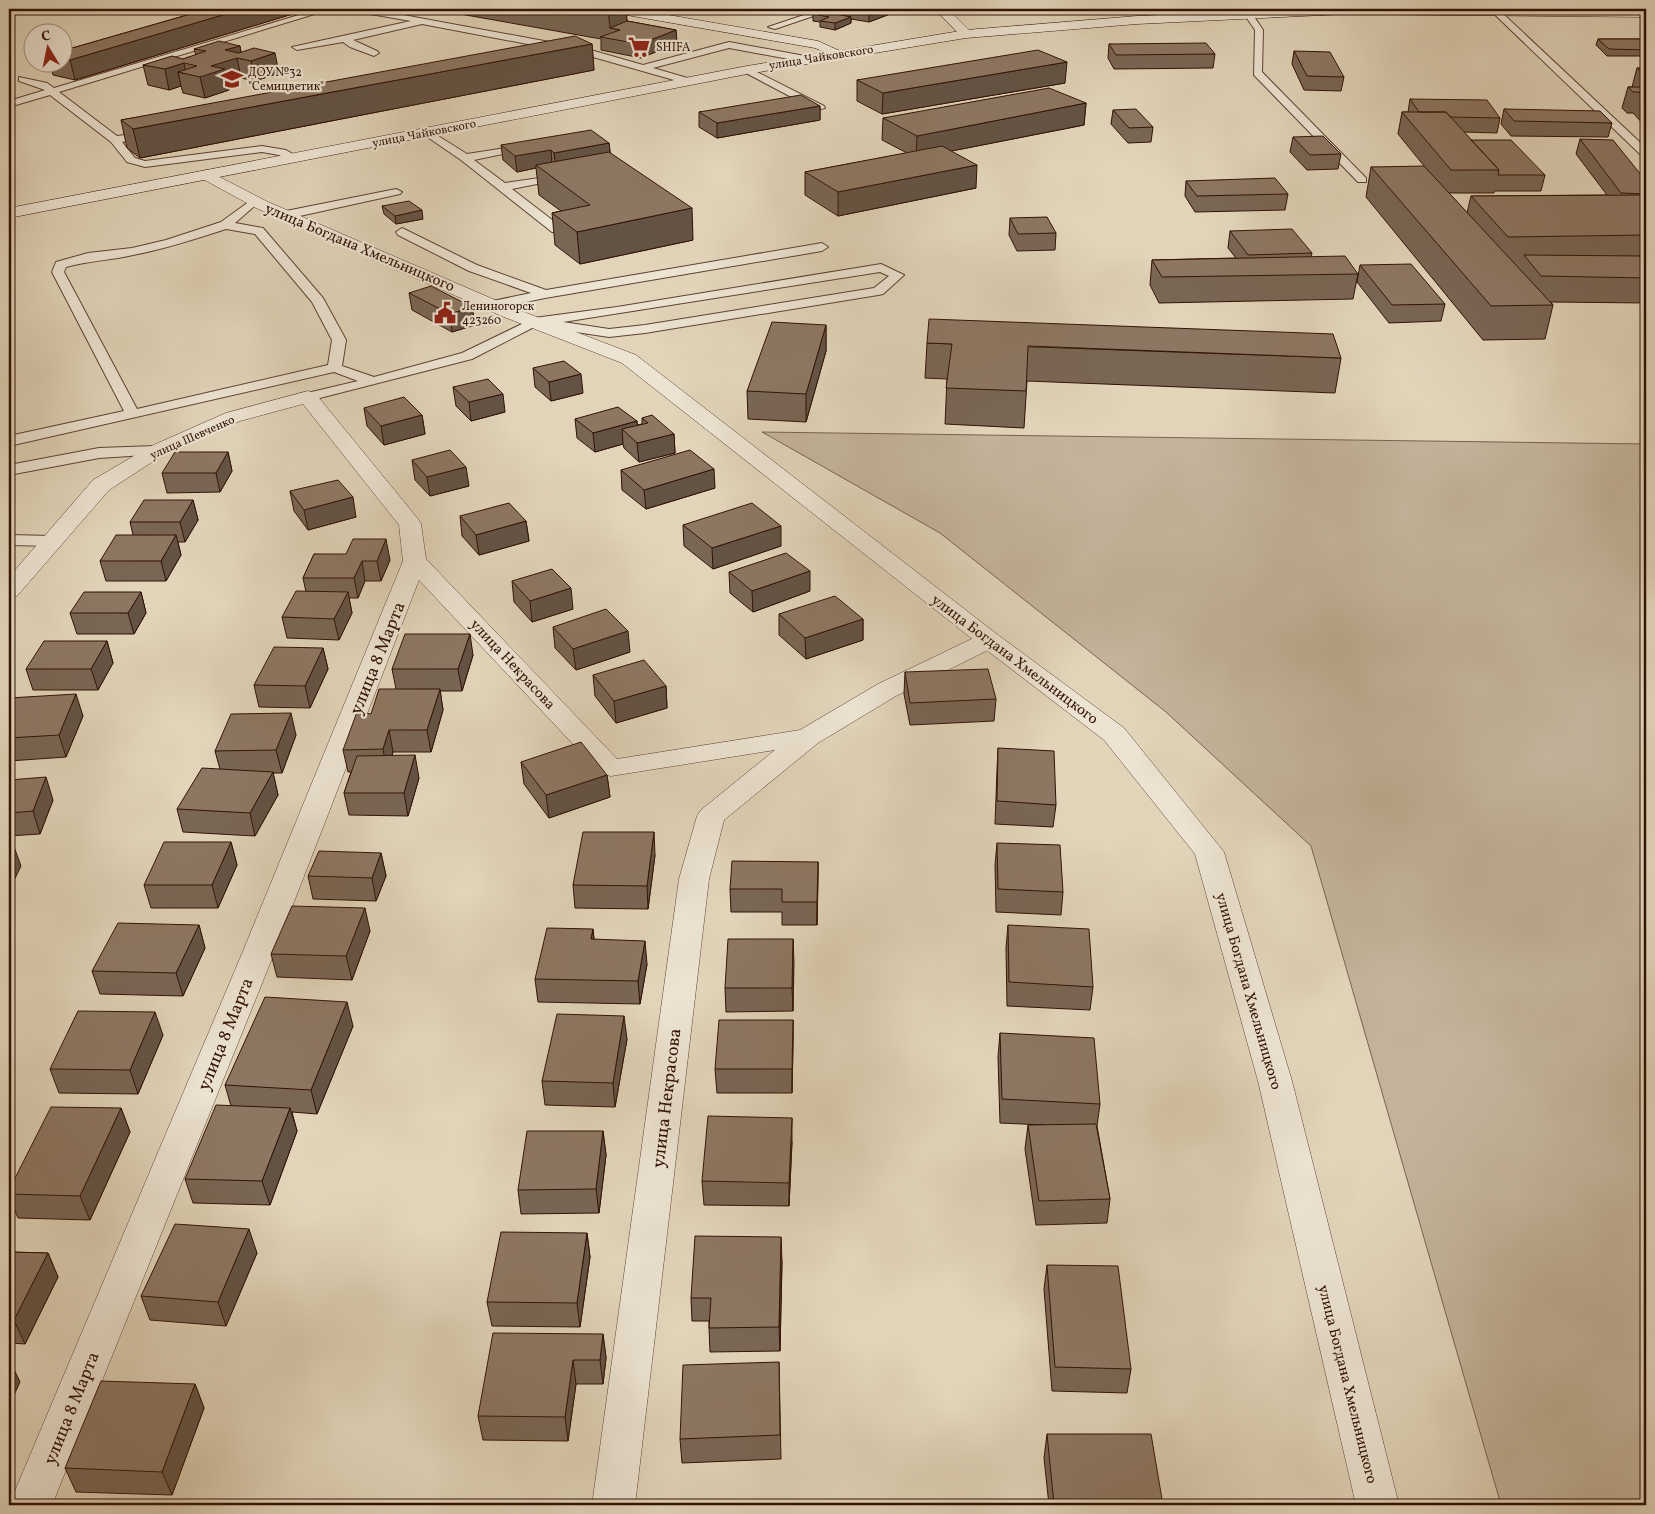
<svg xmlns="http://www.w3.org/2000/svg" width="1655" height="1514" viewBox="0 0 1655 1514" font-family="Vollkorn,serif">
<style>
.green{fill:#c3b39a;stroke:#7a6250}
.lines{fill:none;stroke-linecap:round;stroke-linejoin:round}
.service-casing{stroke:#5e4232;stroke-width:2}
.minor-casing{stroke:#5e4232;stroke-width:1}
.tertiary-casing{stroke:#5e4232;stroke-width:1}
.secondary-casing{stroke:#321205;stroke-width:1}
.service{fill:#ece3d2;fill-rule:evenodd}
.minor{fill:#ece3d2;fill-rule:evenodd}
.tertiary{fill:#ece3d2;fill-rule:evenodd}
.secondary{fill:#ece3d2;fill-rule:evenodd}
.wall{fill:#796655;stroke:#321205}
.shaded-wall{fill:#635345;stroke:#321205}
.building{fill:#8d7763;stroke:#321205}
.labels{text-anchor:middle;stroke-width:4.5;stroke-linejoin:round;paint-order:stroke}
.far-poi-label{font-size:12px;fill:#321205;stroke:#ece3d2;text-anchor:start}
.far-street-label{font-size:12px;fill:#321205;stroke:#ece3d2}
.street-label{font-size:15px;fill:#321205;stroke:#ece3d2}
.near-street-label{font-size:18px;fill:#321205;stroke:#ece3d2}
</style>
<rect width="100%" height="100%" fill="#e1d4b9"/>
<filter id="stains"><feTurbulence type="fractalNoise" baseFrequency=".004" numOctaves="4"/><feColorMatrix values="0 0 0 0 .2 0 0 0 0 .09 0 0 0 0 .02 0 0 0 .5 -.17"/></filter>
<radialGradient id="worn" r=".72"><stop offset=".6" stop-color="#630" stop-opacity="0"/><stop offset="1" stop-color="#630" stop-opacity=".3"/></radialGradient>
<path class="green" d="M762,432L1646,444V1505H1501L1311,846L1166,712L940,533Z"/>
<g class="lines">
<g class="service-casing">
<path id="service" d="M319,9H331L59,92L117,136L156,131V135L122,142L135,158L145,161L262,146L286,150L296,156V160L292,161L279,155L262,152L145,167L127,162L111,142L50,95L9,107V101L45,90L19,81V77L47,83L54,88Z
M355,9H371L587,49L643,65L729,42L805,56L810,59L805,62L729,48L653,68L691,79L693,81L688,84L586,55L422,24L353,40L377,51L379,53L374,56L350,47L343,42L297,50L292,47L411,21L359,12Z
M822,9H834L775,29L768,27Z
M1489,9H1498L1646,148V157L1642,156Z
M1245,12H1251L1263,30L1262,72L1366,178V182H1358L1254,75L1255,30L1244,14Z
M747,67L824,106L825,108L816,110L744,72V68Z
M427,129L467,154L531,144V148L474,160L505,183L567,174V178L512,189L560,226L562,229L560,232H552L461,160L423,134L422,132Z
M396,189L402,192L400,194L286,219L280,215L286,211Z
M254,198L258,199V203L235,223L263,228L323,298L346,340L342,366L374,377L462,353L534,318L617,307L881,264L904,275L883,294L878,295L645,333L609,337L536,326L472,359L308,401L301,397L303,394L358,381L334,372L9,446V436L124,411L52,272L56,262L88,253L132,248L166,240L221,222ZM226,229L255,234L312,302L332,340L328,365L137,409L64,272L66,267C88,261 111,260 133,255C165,249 195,239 226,229ZM880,272L889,276L874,288L645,325L609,329L563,322Z
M402,228L477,265L546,290L822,243L828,247L822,251L545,298L493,309L486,305L488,302L531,293L469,271L398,235L396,232Z
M156,446L164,451L161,454L99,458L9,475V465L99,448Z
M9,535L53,536L59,537L61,541L59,545L53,546L9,545Z"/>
</g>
<g class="minor-casing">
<path id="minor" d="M935,9H948L970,31L972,34L970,37H962Z
M308,391L315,393L418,519L421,524L426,559L617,759L800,730L878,684L980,635L989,632L998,635L1002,640L998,645L896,696L818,743L724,820L709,879L635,1505H592L679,879L697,816L701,810L775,750L611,776L601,774L419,580L273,956L52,1505H9L241,956L403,561L399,525L303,404L240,421L163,455L109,490L17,596L9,598V577L93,480L149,447L226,413Z"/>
</g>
<g class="tertiary-casing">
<path id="tertiary" d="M206,170L268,202L516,309L636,355L998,635L1124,728L1224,852L1292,1081L1399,1505H1356L1258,1081L1195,854L1104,740L980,645L622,363L504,317L256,208L201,178L198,175Z"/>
</g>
<g class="secondary-casing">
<path id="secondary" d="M609,9H634L818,41L840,51L966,30L1137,16L1296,9H1646V17L1344,14L1137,24L966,38L747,74L9,218V208L747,66L827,53L815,48L615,13Z"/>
</g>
<use href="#service" class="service"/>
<use href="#minor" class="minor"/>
<use href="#tertiary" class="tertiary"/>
<use href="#secondary" class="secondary"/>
</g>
<path class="wall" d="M208,9H309L75,80L53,75L50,62H62V51Z
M432,9H626L627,21L676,30L677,43L641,58L601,50V39Z
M834,9H903L869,22L851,19V23L835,30L820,27V22L813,21V14H834Z
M1598,39H1646V56H1607L1596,45Z
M592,44L594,70L140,158L127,148L121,120Z
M1109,44L1215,54L1213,68L1114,69L1108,58Z
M240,46L241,52L279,73L255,81L241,78L228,82L229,90L205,98L183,93L181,86L169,90L148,85L143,65L183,59L196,55L194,49Z
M1294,51L1344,77L1341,91L1304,90L1292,64Z
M1637,68H1646V127L1633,113H1627L1622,108L1628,87H1632Z
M857,80L1065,83L882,114L857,101Z
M1410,99L1500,118L1497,133L1464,132L1471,140L1545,175L1541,191H1494V193H1449L1467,213L1471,196L1607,195L1576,154L1580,139L1646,181V303L1551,302L1553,305L1545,339L1483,340L1366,197L1371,167L1429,172L1398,134L1402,112H1408Z
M1086,103L1084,125L951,151L976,188L838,216L805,195V172L907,153L882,140L883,118Z
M820,106V120L717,138L699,127V112Z
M1504,109L1612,123L1608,137L1511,136L1501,124Z
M1113,110L1153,127L1151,142L1128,143L1111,124Z
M1293,137L1341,154L1338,169L1307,170L1290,152Z
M609,143L610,153L693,240L580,264L555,245L552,213L561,211L539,195L536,168L517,172L503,160L501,145Z
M1186,181L1288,194L1285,210L1195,212L1185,196Z
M382,206L423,219L396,224L384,214Z
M1010,218L1056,233L1055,250L1017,251L1009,235Z
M1230,231L1312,253L1311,257L1358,274L1353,299L1159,303L1150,285L1152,260L1236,258L1228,248Z
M1360,265L1445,304L1441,321L1389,323L1357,282Z
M409,293L472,307L475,325L452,332L412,310Z
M826,325V351L806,422L748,419L747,391Z
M927,343L1341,358L1335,393L1027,381L1024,428L945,424L947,379L925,378Z
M533,368L583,393L551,401L535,387Z
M453,387L505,412L471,421L456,406Z
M364,408L422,415L425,434L384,445L367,426Z
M642,418L674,434L675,453L639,462L624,448L623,444L595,452L577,438L575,419L637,421V425L642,424Z
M228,452L232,471L220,492L167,493L162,473Z
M412,460L469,486L430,496L415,480Z
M621,470L715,488L646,509L622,490Z
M290,491L356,517L308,530L294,511Z
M193,500L198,520L185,542H178L181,555L166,581H106L100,561L133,535L130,522Z
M460,516L526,521L529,541L479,555L462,536Z
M683,525L781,546L713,569L684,546Z
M314,554L390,560L381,581H365L358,598H349L352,613L339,640L287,638L282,617L306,592L303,578Z
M729,572L810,591L753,612L730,593Z
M512,581L573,609L532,622L514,602Z
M141,592L146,613L134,634H77L70,613Z
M779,614L863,619V640L806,659L779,635Z
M553,627L630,652L576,670L555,648Z
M107,641L113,663L98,690H33L26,669Z
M323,648L328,669L310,708L259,707L254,685Z
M473,655L462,691H440L443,710L431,752H393L392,756L419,778L408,816L349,815L344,793L351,772H348L343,750L371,714L396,689L392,669Z
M905,672L996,699L994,721L910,725L904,694Z
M593,675L666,686L667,708L616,723L595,696Z
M9,698L83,716L66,757L9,761Z
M296,735L282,773H273L278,795L255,836L183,832L177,809L220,769L215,751Z
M998,748L1056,805L1053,827L995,824L997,770Z
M521,762L607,775L610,797L549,818L524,784Z
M9,780L53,800L40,834L9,836Z
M231,842L237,865L218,908H151L144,885Z
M997,843L1063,892L1061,915L996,912L995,865Z
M381,853L386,876L376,901L313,899L308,876Z
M655,855L648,909L575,908L573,885Z
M818,862L817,925H782V912H731L730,889Z
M199,925L205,948L183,996L100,994L92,971Z
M1008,925L1093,987L1090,1010L1007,1006L1006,948Z
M593,929L594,939L647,964L640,1004L538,1002L535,979Z
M370,931L352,980L277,977L271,954Z
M793,939V1011L726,1012L725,988Z
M793,1020V1044L792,1093H717L715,1069Z
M353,1026L317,1114L292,1112L297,1131L270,1205L193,1203L185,1179L231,1106L225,1085Z
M1000,1033L1100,1104L1097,1126L1110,1199L1107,1223L1036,1225L1025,1149L1028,1125H1045L1000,1123L998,1057Z
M163,1035L138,1094L59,1093L50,1069Z
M627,1039L615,1107L545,1105L542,1081Z
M121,1108L130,1132L90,1220L18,1218L9,1197V1190Z
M603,1131L606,1155L599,1213L521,1214L518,1190Z
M792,1142L789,1206L704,1205L702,1181Z
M587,1233L590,1257L580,1327L492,1326L487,1302Z
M9,1252L48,1253L58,1277L25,1344L9,1343Z
M257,1253L226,1326L150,1320L141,1296Z
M782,1261L780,1351L710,1352L709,1328V1321H692L691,1298Z
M1047,1265L1131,1369L1127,1393L1052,1391L1044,1289Z
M603,1334L606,1358L603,1384H576L568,1441L483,1440L478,1416Z
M779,1362L781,1459L682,1463L680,1439Z
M195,1384L204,1408L172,1495L76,1492L65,1468Z
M1047,1434L1163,1505H1049L1044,1458Z"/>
<path class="shaded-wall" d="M243,9H309L75,80L70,60Z
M608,9H626L628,34L620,30L610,28Z
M871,9H903L869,22V10Z
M851,17V23L835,30V23Z
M676,30L677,43L641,58L640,44Z
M592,44L594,70L140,158L133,129Z
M240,46L242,59L237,58L241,78L228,82L229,90L205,98L200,77L225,50Z
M275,53L279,73L255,81L251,61Z
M1067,62L1065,83L882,114L883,93Z
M184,63L186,74L178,72L181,86L169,90L165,69Z
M1086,103L1084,125L916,158L917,136Z
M820,106V120L717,138V123Z
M609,143L611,158L556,168L554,153Z
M551,150L552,165H536V168L517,172L515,156Z
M977,165L976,188L838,216V192Z
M692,208L693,240L580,264L577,232Z
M422,210L423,219L396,224L395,216Z
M472,307L475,325L452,332L450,314Z
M826,325V351L806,422V394Z
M581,374L583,393L551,401L549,382Z
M503,394L505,412L471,421L469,402Z
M422,415L425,434L384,445L381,426Z
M637,421L638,440L622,429L623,444L595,452L593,433Z
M674,434L675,453L639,462L637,443Z
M228,452L232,471L220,492L216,473Z
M466,467L469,486L430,496L427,477Z
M714,469L715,488L646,509L644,490Z
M353,497L356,517L308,530L304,510Z
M193,500L198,520L185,542L180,522Z
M526,521L529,541L479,555L476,535Z
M781,526V546L713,569L712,548Z
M176,535L181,555L166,581L161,561Z
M386,539L390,560L381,581L377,561Z
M362,561L365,581L358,598L354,578Z
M810,571V591L753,612L752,591Z
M571,588L573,609L532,622L530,601Z
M141,592L146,613L134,634L128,613Z
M348,592L352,613L339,640L334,619Z
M863,619V640L806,659L805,638Z
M628,631L630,652L576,670L573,649Z
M470,634L473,655L462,691L458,669Z
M107,641L113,663L98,690L91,669Z
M323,648L328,669L310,708L305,686Z
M666,686L667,708L616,723L614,701Z
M440,689L443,710L431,752L427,730Z
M76,694L83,716L66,757L59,735Z
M291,713L296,735L282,773L276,750Z
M389,730L393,752L387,772L383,749Z
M415,755L419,778L408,816L404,793Z
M273,772L278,795L255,836L250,813Z
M607,775L610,797L549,818L546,795Z
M46,777L53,800L40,834L33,811Z
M654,832L655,855L648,909L647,886Z
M231,842L237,865L218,908L212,885Z
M13,844L21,866L9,891V851Z
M381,853L386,876L376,901L372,878Z
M818,862V885L817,925V902Z
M365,908L370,931L352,980L346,956Z
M199,925L205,948L183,996L176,973Z
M593,929L595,952L591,939Z
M793,939L794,963L793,1011L792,988Z
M645,941L647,964L640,1004L638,981Z
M347,1002L353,1026L317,1114L311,1090Z
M155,1012L163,1035L138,1094L130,1070Z
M624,1016L627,1039L615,1107L613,1083Z
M793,1020V1044L792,1093V1069Z
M121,1108L130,1132L90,1220L80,1196Z
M290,1108L297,1131L270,1205L262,1181Z
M792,1118V1142L789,1206V1183Z
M603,1131L606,1155L599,1213L596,1189Z
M249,1229L257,1253L226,1326L218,1302Z
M587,1233L590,1257L580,1327L577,1303Z
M781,1237L782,1261L780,1351L779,1327Z
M48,1253L58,1277L25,1344L14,1320Z
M603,1334L606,1358L603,1384L600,1360Z
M9,1359L20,1382L9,1406Z
M573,1360L576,1384L568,1441L565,1417Z
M195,1384L204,1408L172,1495L162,1472Z"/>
<path class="building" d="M208,9H243L70,60L62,58V51Z
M821,11L851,17L835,23L820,21L829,17L813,14Z
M627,21L676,30L640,44L600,37L620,30L610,28Z
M575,36L592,44L133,129L121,120Z
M1598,39H1646V50L1609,49Z
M219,41L240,46L225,50L239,53L254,48L275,53L251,61L237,58L211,66L225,69L200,77L178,72L197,66L184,63L165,69L143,65L172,56L183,59L206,51L194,49Z
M1206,43L1215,54L1116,55L1109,44Z
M1038,50L1067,62L883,93L857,80Z
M1294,51L1330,52L1344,77L1307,76Z
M1637,68H1646V76Z
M1628,87H1646V100L1639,92H1633Z
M1049,88L1086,103L917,136L883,118Z
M801,95L820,106L717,123L699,112Z
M1410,99L1487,100L1500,118L1450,117L1446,112H1419Z
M1136,109L1153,127L1129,128L1113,110Z
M1504,109L1600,111L1612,123L1514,121Z
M1402,112H1446L1499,170H1451Z
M591,130L609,143L554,153L551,150L515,156L501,145Z
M1323,136L1341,154L1310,155L1293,137Z
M1580,139L1613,140L1646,181V194L1621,193Z
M1471,140H1511L1545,175H1498L1499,170Z
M942,146L977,165L838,192L805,172Z
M609,152L692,208L577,232L552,213L590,205L536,165Z
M1424,166L1553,305L1491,306L1371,167Z
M1275,178L1288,194L1197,196L1186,181Z
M1646,195V235L1508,237L1471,196Z
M409,201L422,210L395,216L382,206Z
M1047,217L1056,233L1018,234L1010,218Z
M1292,229L1312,253L1248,255L1230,231Z
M1524,255L1646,256V278L1541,276Z
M1345,256L1358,274L1162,277L1152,260Z
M1411,264L1445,304L1392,305L1360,265Z
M431,286L472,307L450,314L409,293Z
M929,319L1333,334L1341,358L1028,346L1026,391L946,388L952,344L927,343Z
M772,322L826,325L806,394L747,391Z
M564,361L581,374L549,382L533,368Z
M488,379L503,394L469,402L453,387Z
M404,397L422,415L381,426L364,408Z
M618,407L637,421L593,433L575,419Z
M652,415L674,434L637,443L622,429L648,423L642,418Z
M450,450L466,467L427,477L412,460Z
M690,450L714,469L644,490L621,470Z
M175,452H228L216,473H162Z
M338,480L353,497L304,510L290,491Z
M144,500H193L180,522H130Z
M509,503L526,521L476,535L460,516Z
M752,503L781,526L712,548L683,525Z
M116,535H176L161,561H100Z
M353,539H386L377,561H362L354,578H303L314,554H346Z
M786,553L810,571L752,591L729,572Z
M552,569L571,588L530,601L512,581Z
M296,591L348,592L334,619L282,617Z
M84,592H141L128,613H70Z
M835,596L863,619L805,638L779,614Z
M606,609L628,631L573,649L553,627Z
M405,634H470L458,669H392Z
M44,641H107L91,669H26Z
M274,647L323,648L305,686L254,685Z
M644,660L666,686L614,701L593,675Z
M988,669L996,699L910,703L905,672Z
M379,689H440L427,730H389L383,749L343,750L357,712L371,714Z
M76,694L59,735L9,738V698Z
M291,713L276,750L215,751L231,714Z
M581,742L607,775L546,795L521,762Z
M998,748L1054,751L1056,805L997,801Z
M415,755L404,793H344L357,756Z
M202,768L273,772L250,813L177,809Z
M46,777L33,811L9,813V780Z
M583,832H654L647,886L573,885Z
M164,842H231L212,885H144Z
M997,843L1060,845L1063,892L998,889Z
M9,844H13L9,851Z
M319,851L381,853L372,878L308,876Z
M732,861L818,862L817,902H782V889H730Z
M292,906L365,908L346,956L271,954Z
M118,923L199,925L176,973L92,971Z
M1008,925L1089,929L1093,987L1009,982Z
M547,928L593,929L591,939L645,941L638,981L535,979Z
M728,939H793L792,988H725Z
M265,997L347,1002L311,1090L225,1085Z
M78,1011L155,1012L130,1070L50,1069Z
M557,1014L624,1016L613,1083L542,1081Z
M719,1020H793L792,1069H715Z
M1000,1033L1094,1038L1100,1104L1002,1099Z
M216,1105L290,1108L262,1181L185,1179Z
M51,1107L121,1108L80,1196L9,1194V1190Z
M708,1116L792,1118L789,1183L702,1181Z
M1096,1124L1110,1199L1039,1201L1028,1125Z
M527,1131H603L596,1189L518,1190Z
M175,1224L249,1229L218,1302L141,1296Z
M501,1232L587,1233L577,1303L487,1302Z
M695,1236L781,1237L779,1327L709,1328L711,1298H691Z
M9,1252L48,1253L14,1320H9Z
M1047,1265L1118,1266L1131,1369L1055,1367Z
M493,1333L603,1334L600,1360H573L565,1417L478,1416Z
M779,1362L780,1435L680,1439L683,1365Z
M101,1381L195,1384L162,1472L65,1468Z
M1047,1434H1151L1163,1505H1054Z"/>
<defs>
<g id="supermarket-bare" transform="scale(1.725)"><path d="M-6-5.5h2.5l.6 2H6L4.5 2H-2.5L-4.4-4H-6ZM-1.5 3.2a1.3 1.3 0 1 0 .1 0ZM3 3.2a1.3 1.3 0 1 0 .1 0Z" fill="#8f2418" stroke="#ece3d2" stroke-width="2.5" paint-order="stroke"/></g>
<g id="school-bare" transform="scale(1.725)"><path d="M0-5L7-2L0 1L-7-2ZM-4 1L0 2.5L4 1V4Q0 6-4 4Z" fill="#8f2418" stroke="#ece3d2" stroke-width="2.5" paint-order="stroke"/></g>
<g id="civic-bare" transform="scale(1.725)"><path d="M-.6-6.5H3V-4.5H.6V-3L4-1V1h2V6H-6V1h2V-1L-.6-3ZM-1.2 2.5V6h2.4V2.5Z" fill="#8f2418" stroke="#ece3d2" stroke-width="2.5" paint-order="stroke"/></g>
</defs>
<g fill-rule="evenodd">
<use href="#supermarket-bare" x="639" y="47"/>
<use href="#school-bare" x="232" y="79"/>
<use href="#civic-bare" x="445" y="313"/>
</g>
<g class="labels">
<g class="far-poi-label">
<text x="656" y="51">SHIFA</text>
<text x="248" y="76">ДОУ №32<tspan x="248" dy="14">"Семицветик"</tspan></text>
<text x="462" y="310">Лениногорск<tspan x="462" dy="14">423260</tspan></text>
</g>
<g class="far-street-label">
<text transform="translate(821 57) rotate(-9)" y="4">улица Чайковского</text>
<text transform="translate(424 133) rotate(-11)" y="4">улица Чайковского</text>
<text transform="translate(192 437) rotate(-24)" y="4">улица Шевченко</text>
</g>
<g class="street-label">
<text transform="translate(360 247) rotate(23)" y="5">улица Богдана Хмельницкого</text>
<text transform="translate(1015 659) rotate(37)" y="5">улица Богдана Хмельницкого</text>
<text transform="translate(513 664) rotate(47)" y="5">улица Некрасова</text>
<text transform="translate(1249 991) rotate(74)" y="5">улица Богдана Хмельницкого</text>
<text transform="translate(1348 1384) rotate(76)" y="5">улица Богдана Хмельницкого</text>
</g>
<g class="near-street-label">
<text transform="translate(377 658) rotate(-68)" y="6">улица 8 Марта</text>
<text transform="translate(225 1034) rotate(-68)" y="6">улица 8 Марта</text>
<text transform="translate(666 1098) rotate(-83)" y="6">улица Некрасова</text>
<text transform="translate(71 1408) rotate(-68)" y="6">улица 8 Марта</text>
</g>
</g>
<rect width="1655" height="1514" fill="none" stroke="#e1d4b9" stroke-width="30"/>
<rect x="10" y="10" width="1635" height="1494" fill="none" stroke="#321205" stroke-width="2.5"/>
<rect x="15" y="15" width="1625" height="1484" fill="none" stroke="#321205"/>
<g transform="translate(48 48) rotate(350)"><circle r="24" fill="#ece3d2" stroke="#a28f80"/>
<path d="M0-4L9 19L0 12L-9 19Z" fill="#8f2418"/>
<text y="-8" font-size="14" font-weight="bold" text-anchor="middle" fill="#321205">С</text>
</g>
<rect width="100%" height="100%" filter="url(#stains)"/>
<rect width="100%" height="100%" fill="url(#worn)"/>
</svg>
